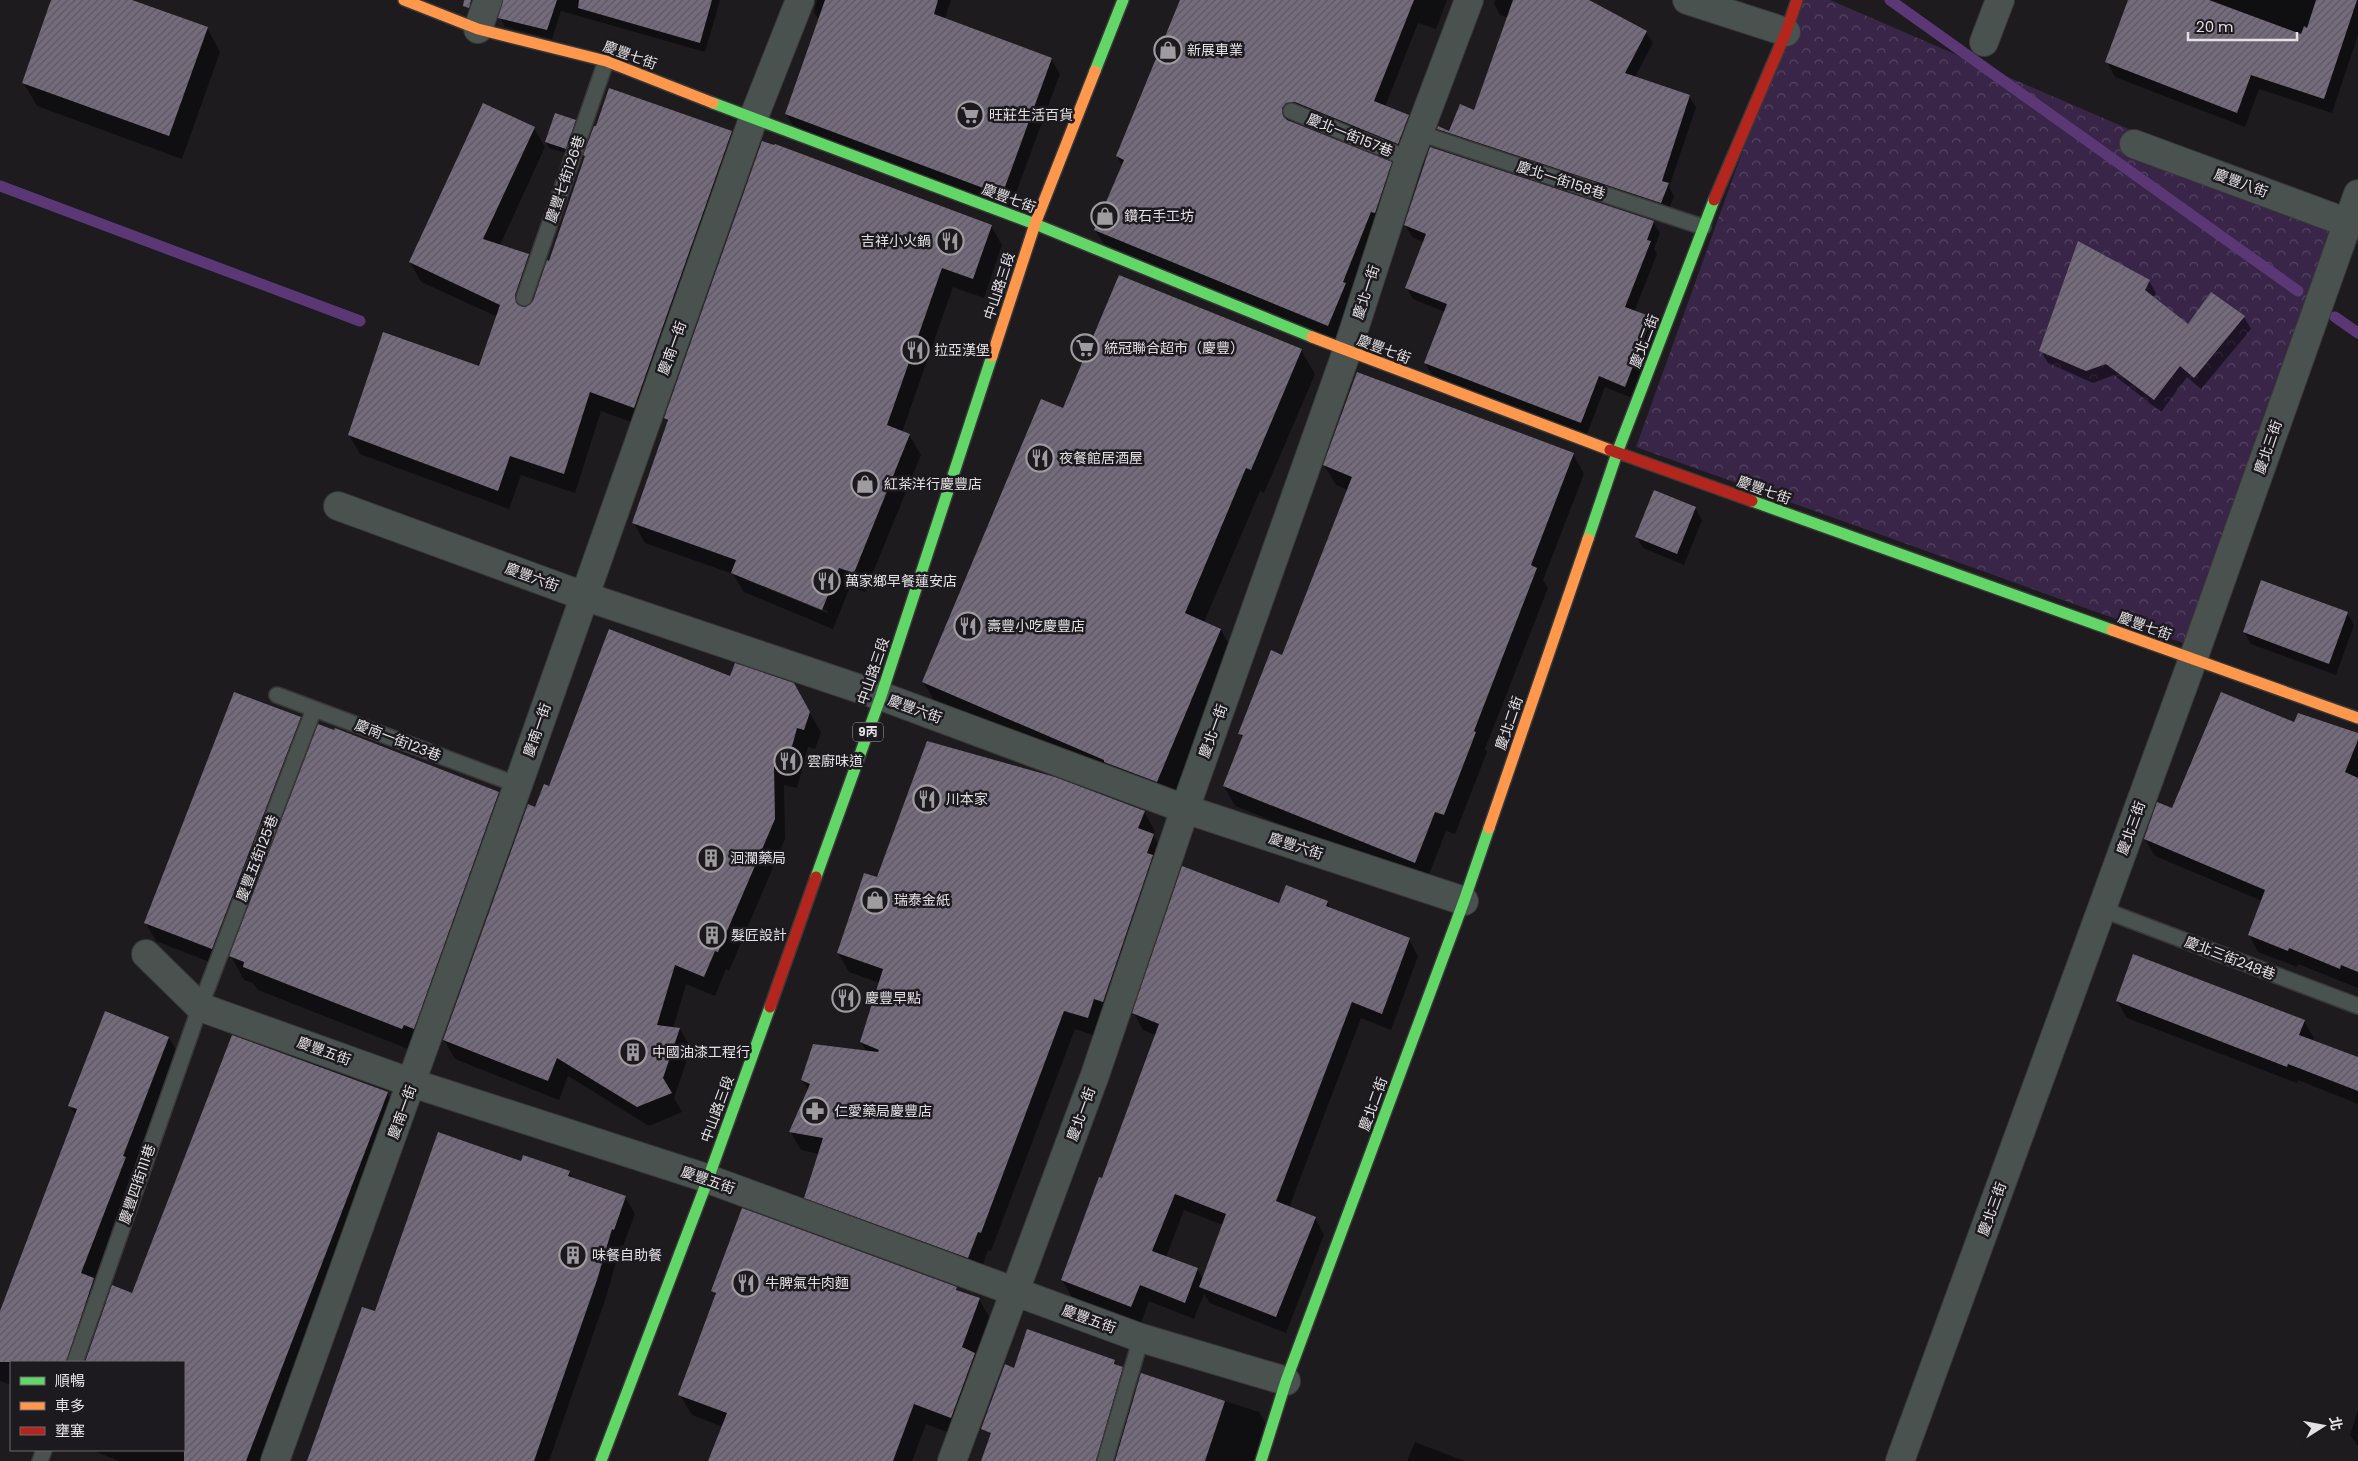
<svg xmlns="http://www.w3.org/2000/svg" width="2358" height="1461" viewBox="0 0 2358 1461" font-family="Poppins,'Noto Sans TC',sans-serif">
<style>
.forest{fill:url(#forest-crowns)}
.shadow{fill:#0007;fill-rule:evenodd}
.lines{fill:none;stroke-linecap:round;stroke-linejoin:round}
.stream{stroke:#5b3875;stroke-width:11}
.building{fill:url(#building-hatch)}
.lane-casing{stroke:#393839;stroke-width:18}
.street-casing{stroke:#393839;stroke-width:30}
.fast-casing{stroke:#393839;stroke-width:14}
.slow-casing{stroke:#393839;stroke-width:14}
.jam-casing{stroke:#393839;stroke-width:14}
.lane{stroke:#49524f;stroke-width:15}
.street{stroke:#49524f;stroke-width:28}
.fast{stroke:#63d668;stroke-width:11}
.slow{stroke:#ff974d;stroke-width:11}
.jam{stroke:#b3261e;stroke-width:11}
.labels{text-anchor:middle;stroke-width:5;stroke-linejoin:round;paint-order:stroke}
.shield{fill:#1d1a1f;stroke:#a8a5a9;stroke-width:1}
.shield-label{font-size:12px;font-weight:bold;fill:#e3e1e4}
.poi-label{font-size:14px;fill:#e3e1e4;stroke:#1d1a1f;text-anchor:start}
.street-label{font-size:14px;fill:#e3e1e4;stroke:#1d1a1f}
</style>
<defs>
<pattern id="forest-crowns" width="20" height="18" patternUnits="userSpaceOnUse" patternTransform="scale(1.25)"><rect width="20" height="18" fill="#392548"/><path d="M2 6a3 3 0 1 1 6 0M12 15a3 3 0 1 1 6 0" fill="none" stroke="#564462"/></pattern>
<pattern id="building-hatch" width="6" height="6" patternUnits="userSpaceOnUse" patternTransform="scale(1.25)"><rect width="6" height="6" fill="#746b7c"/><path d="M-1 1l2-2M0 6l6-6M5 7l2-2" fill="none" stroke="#5c5860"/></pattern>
</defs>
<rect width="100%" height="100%" fill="#1d1b1e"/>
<path class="forest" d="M1797,0H1830L2334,218L2197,648L1636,447Z"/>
<path class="shadow" d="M53,0H128L207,28L220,52L182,159L37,106L23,82Z
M504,0H720L705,52L561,11L552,39L505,27L500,17Z
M817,0H951L945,19L1051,59L1060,74L1010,209L795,129L786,114L819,20L814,12Z
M1181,0H1447L1436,29L1418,23L1385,107L1408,116L1417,130L1406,158L1294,118L1290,122L1391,163L1399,178L1336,340L1104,244L1095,230L1122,166L1117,156Z
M1495,0H1585L1646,32L1653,43L1635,77L1689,96L1696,107L1669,187L1674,196L1667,214L1445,140L1438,129L1450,132L1475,111L1508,18L1500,15L1494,4Z
M2129,0H2358V35L2332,113L2259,89L2245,127L2115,77L2107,62Z
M575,121L578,127L569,154L549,148L546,142Z
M534,128L545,147L500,245L528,255L540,274L529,306L534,302L550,262L586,158L731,132L742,151L645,427L601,411L575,493L521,475L509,509L360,454L349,435L480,368L498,317L421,282L410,262Z
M1653,222L1660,233L1654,249L1657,254L1634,312L1651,318L1658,330L1632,398L1605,387L1587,434L1432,375L1425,363L1445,312L1413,299L1406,287L1424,242L1412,237L1405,225Z
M991,226L1002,245L984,298L953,287L902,432L909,435L921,455L865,592L850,587L833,629L744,592L733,574L645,543L634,523L668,423L665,418ZM746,577L828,611L827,613L746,580Z
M2149,281L2156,293L2153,298L2188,325L2211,293L2244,317L2251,329L2201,389L2187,377L2161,412L2114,375L2093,383L2048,363L2041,351Z
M1301,350L1315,374L1264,493L1260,491L1204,622L1221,630L1234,653L1170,805L937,705L923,682L1064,410Z
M1573,454L1584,474L1543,580L1548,588L1485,749L1487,752L1455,834L1446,831L1426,882L1235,806L1224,786L1243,739L1240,734L1283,657L1348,490L1336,485L1324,465Z
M1695,508L1702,520L1684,565L1643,548L1636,536Z
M2347,613L2354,625L2336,675L2251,644L2244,632Z
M731,678L793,684L821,732L815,749L808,747L797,788L784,785L785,839L729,971L726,969L715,996L686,984L673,1029H680L691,1048L674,1098L682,1112L649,1126L568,1076L559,1100L455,1059L444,1040L536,808L550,788Z
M300,718L310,736L222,967L156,941L146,923Z
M2294,724L2358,734V988L2298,964L2297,967L2258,952L2249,935L2262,901L2155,856L2145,839L2173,810Z
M498,793L512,817L416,1052L258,990L253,983L244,980L231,956Z
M1144,812L1155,831L1153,835L1164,854L1099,1037L1075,1029L991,1251L988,1250L979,1276L816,1216L805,1197L819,1154L801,1150L790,1131L809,1091L802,1080L867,1052L861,1042L880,983L849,972L838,953L877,879Z
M1327,902L1332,910L1409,939L1418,956L1391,1030L1361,1018L1289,1208L1315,1218L1324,1235L1286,1333L1210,1303L1204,1294L1194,1319L1149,1301L1141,1323L1072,1297L1062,1280L1103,1179L1156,1035L1143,1030L1134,1013L1280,904ZM1184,1210L1223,1225L1203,1279L1197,1269L1166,1257Z
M2117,1001L2304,1021L2314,1038L2312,1041L2358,1058V1104L2298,1080L2297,1083L2127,1018Z
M169,1038L182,1060L97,1286L107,1303L133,1295L387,1093L400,1115L267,1461H119L94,1451L93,1450H184V1362H11V1385L0,1381V1314L76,1116L70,1106Z
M522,1163L569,1172L573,1178L625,1197L635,1214L623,1246L621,1245L606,1297L549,1461H308L376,1313Z
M956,1288L958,1292L979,1299L991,1320L955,1435L926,1424L912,1461H710L723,1427L692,1415L680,1395L716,1297L713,1291Z
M1114,1361L1117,1366L1122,1368L1136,1392L1141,1374L1259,1412L1272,1435L1264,1461H982L1014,1369Z
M2358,1410V1446L2350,1435Z
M1415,1442L1464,1461H1465H1407Z"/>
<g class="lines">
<path class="stream" d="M1890,0L2298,291
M0,186L360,321
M2335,317L2358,333"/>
</g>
<path class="building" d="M51,0H132L208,27L169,136L22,83Z
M464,0H471L469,8L463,6Z
M503,0H557L547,30L498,18Z
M579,0H712L700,43L578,8Z
M825,0H938L934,14L1052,58L1002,195L785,114Z
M1180,0H1414L1374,101L1409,115L1398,144L1295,102L1286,103L1282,108L1283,116L1287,120L1392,162L1375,213L1371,212L1343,282L1346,283L1328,326L1094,230L1124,160L1116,156Z
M1513,0H1589L1647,31L1625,73L1690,95L1662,181L1669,183L1661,203L1437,129L1438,126L1449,131L1460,104L1474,110Z
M2128,0H2209L2301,34L2304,26L2307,28L2316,0H2357L2324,99L2251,75L2237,113L2105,62Z
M609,88L732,131L634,408L590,392L564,474L510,456L498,491L348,435L383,332L479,366L500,305L409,262L483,103L535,127L483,239L529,254L515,295L517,304L525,307L533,301L547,260L549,261L585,156L583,155L594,126H596Z
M555,113L576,120L566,149L545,142Z
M762,141L774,145L775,144L992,225L973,279L942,268L887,425L910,434L854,573L839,568L822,610L731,573L736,560L632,523L668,420L664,418Z
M1430,147L1654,221L1647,240L1651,241L1625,307L1652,317L1625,387L1599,376L1581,423L1424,363L1447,304L1405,288L1426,234L1404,225Z
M2078,241L2150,280L2145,290L2188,324L2211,292L2245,316L2194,378L2180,366L2154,400L2106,364L2086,371L2039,351Z
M1119,275L1302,349L1251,470L1246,468L1185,613L1221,629L1157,782L1104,762V760L922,682L1041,399L1063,408Z
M1357,372L1574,453L1531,565L1537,568L1474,731L1476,732L1444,815L1435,812L1415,863L1223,786L1243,735L1238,734L1271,650L1282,655L1352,477L1323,465Z
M1654,490L1696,507L1677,554L1635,537Z
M2261,580L2348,612L2329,664L2243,632Z
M609,629L730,676L735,663L794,683L810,712L804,730L797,728L786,769L774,767L775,819L718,952L715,951L704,977L675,965L657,1025L680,1028L663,1078L672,1093L637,1107L557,1058L548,1081L443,1040L528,804L535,807L544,784L549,786Z
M234,692L301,717L212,949L144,923Z
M2221,692L2294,722L2298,713L2358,733V740L2345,772L2358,778V972L2341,965L2340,969L2289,948L2288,951L2248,935L2265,890L2144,839L2157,802L2172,808Z
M318,724L334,730L335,728L499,792L414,1029L404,1025L402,1029L243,967L244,962L229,956Z
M927,741L1055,777L1145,811L1138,828L1154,834L1147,853L1153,855L1103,1002L1094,999L1088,1018L1064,1011L981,1233L978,1232L968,1258L804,1198L823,1138L789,1132L810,1084L801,1080L813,1044L878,1052L879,1050L860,1042L883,969L837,953L864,873L877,877Z
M1182,866L1279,903L1286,885L1328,901L1326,906L1410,938L1382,1014L1352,1002L1276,1201L1316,1217L1276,1317L1199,1287L1226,1214L1175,1194L1152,1251L1198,1268L1185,1303L1140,1285L1131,1307L1061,1280L1099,1177L1102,1178L1159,1024L1132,1013Z
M2133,954L2305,1020L2299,1035L2358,1057V1091L2288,1064L2287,1067L2116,1001Z
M105,1011L169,1037L123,1156L126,1157L81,1273L94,1278L66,1362H0V1311L77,1109L68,1106Z
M232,1035L388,1092L246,1461H184V1362H85L112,1285L132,1293Z
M438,1132L521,1161L523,1155L570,1171L568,1176L626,1196L614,1230L612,1229L597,1280L534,1461H307L362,1307L375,1311Z
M742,1208L957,1287L956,1290L980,1298L962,1347L975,1353L951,1418L914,1404L893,1461H708L727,1413L678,1395L716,1293L711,1291Z
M1027,1329L1115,1360L1114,1364L1123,1367L1096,1461H981L991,1433L981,1429L1005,1364L1014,1368Z
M1141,1373L1225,1401L1205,1461H1115Z"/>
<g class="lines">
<g class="lane-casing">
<path id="lane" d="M1291,111L1409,159
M1419,133L1703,227
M524,298L606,61
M277,695L518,785
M2101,909L2358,1006
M75,1362L200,1007L314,709
M40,1461L44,1450
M1105,1461L1141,1338"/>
</g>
<g class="street-casing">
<path id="street" d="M1687,0L1786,32
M478,29L488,0
M1984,42L2000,0
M2134,144L2348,223
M338,506L584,596L881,696L1185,809L1464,901
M146,954L200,1007L412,1083L700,1176L1141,1338L1286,1381
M275,1461L518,785L753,119L800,0
M952,1461L1095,1075L1185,809L1347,351L1409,159L1469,0
M1900,1461L2197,648L2358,194"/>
</g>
<g class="fast-casing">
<path id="fast" d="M1095,71L1123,0
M713,103L1035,224L1312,337
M1752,501L2112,630
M1588,539L1617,453L1714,200
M816,877L881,696L992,356
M601,1461L708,1179L770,1007
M1261,1461L1286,1381L1464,901L1489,828"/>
</g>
<g class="slow-casing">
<path id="slow" d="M404,0L478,29L606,61L713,103
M1312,337L1610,450
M992,356L1035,224L1095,71
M2112,630L2358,718
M1489,828L1588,539"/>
</g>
<g class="jam-casing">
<path id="jam" d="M1714,200L1786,32L1797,0
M1610,450L1752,501
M770,1007L816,877"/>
</g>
<use href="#lane" class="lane"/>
<use href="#street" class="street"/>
<use href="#fast" class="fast"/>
<use href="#slow" class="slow"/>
<use href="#jam" class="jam"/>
</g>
<defs>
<g id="shop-ring" transform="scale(1.4375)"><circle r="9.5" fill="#1d1a1f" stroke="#9e9c9f" stroke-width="1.5"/><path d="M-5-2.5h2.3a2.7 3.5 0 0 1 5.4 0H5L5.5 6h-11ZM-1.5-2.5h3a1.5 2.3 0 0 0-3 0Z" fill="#9e9c9f"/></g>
<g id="supermarket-ring" transform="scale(1.4375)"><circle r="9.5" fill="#1d1a1f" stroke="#9e9c9f" stroke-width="1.5"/><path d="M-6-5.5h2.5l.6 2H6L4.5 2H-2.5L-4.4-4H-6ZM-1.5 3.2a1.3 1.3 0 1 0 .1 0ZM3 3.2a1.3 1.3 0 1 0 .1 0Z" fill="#9e9c9f"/></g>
<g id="restaurant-ring" transform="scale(1.4375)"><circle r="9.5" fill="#1d1a1f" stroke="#9e9c9f" stroke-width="1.5"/><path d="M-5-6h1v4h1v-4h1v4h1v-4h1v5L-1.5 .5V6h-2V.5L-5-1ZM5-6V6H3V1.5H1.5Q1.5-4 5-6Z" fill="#9e9c9f"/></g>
<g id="building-ring" transform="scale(1.4375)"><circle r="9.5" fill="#1d1a1f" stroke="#9e9c9f" stroke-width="1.5"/><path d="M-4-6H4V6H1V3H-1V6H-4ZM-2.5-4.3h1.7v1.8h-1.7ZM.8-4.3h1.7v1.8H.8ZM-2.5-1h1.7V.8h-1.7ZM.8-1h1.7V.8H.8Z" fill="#9e9c9f"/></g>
<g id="pharmacy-ring" transform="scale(1.4375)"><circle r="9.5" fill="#1d1a1f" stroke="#9e9c9f" stroke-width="1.5"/><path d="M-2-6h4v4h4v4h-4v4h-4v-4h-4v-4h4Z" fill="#9e9c9f"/></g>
</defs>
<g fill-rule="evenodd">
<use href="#shop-ring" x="1168" y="50"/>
<use href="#supermarket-ring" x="970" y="115"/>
<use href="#shop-ring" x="1105" y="216"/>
<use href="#restaurant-ring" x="950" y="241"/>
<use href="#supermarket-ring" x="1085" y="348"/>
<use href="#restaurant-ring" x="915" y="350"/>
<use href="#restaurant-ring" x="1040" y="458"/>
<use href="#shop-ring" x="865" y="484"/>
<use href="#restaurant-ring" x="826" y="581"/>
<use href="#restaurant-ring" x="968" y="626"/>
<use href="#restaurant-ring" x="788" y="761"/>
<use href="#restaurant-ring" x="927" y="799"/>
<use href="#building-ring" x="711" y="858"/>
<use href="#shop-ring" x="875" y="900"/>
<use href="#building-ring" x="712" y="935"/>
<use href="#restaurant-ring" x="846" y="998"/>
<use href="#building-ring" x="633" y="1052"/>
<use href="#pharmacy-ring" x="815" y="1111"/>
<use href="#building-ring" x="573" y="1255"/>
<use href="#restaurant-ring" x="746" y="1283"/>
</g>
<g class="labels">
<rect class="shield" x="853" y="722.5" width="30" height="19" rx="4"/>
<g class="shield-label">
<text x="868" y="736">9丙</text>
</g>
<g class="poi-label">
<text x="1187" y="55">新展車業</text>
<text x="989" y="120">旺莊生活百貨</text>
<text x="1124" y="221">鑽石手工坊</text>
<text x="931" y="246" text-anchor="end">吉祥小火鍋</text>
<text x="1104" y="353">統冠聯合超市（慶豐）</text>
<text x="934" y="355">拉亞漢堡</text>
<text x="1059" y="463">夜餐館居酒屋</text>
<text x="884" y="489">紅茶洋行慶豐店</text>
<text x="845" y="586">萬家鄉早餐蓮安店</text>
<text x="987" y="631">壽豐小吃慶豐店</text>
<text x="807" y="766">雲廚味道</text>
<text x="946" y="804">川本家</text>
<text x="730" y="863">洄瀾藥局</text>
<text x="894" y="905">瑞泰金紙</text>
<text x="731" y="940">髮匠設計</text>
<text x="865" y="1003">慶豐早點</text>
<text x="652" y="1057">中國油漆工程行</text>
<text x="834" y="1116">仁愛藥局慶豐店</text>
<text x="592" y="1260">味餐自助餐</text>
<text x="765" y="1288">牛脾氣牛肉麵</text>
</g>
<g class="street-label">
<text transform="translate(630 55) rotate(20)" y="5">慶豐七街</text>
<text transform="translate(1350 135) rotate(22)" y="5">慶北一街157巷</text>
<text transform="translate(565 179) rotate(-71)" y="5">慶豐七街126巷</text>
<text transform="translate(1561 180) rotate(18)" y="5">慶北一街158巷</text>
<text transform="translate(2241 183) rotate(20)" y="5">慶豐八街</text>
<text transform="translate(1009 198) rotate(21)" y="5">慶豐七街</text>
<text transform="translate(999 286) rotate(-72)" y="5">中山路三段</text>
<text transform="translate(1366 292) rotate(-72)" y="5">慶北一街</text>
<text transform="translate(1644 341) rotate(-69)" y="5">慶北二街</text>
<text transform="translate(672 348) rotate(-70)" y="5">慶南一街</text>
<text transform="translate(1384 349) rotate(21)" y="5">慶豐七街</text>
<text transform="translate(2268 447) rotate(-71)" y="5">慶北三街</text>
<text transform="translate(1764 490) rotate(20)" y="5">慶豐七街</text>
<text transform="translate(532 577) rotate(20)" y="5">慶豐六街</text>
<text transform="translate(2145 626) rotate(20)" y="5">慶豐七街</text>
<text transform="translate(873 671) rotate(-71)" y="5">中山路三段</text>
<text transform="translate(915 709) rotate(20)" y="5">慶豐六街</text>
<text transform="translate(1509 723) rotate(-71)" y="5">慶北二街</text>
<text transform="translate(537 730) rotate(-71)" y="5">慶南一街</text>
<text transform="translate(1213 731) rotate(-70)" y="5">慶北一街</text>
<text transform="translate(398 740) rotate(21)" y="5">慶南一街123巷</text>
<text transform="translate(2131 828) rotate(-70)" y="5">慶北三街</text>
<text transform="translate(1296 846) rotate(18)" y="5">慶豐六街</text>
<text transform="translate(257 858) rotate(-69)" y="5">慶豐五街125巷</text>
<text transform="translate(2230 958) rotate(21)" y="5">慶北三街248巷</text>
<text transform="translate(324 1051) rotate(20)" y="5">慶豐五街</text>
<text transform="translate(1373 1104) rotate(-70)" y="5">慶北二街</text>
<text transform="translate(717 1109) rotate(-70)" y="5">中山路三段</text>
<text transform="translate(402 1112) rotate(-70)" y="5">慶南一街</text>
<text transform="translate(1081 1114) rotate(-70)" y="5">慶北一街</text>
<text transform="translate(708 1180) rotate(19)" y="5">慶豐五街</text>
<text transform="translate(137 1184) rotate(-71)" y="5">慶豐四街111巷</text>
<text transform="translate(1992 1209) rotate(-70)" y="5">慶北三街</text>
<text transform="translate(1089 1319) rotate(20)" y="5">慶豐五街</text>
</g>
</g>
<rect x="10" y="1361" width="175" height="90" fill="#1d1a1f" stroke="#6c6a6e"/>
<rect x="20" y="1377" width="25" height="8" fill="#63d668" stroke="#6c6a6e"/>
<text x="55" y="1386" font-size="15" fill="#e3e1e4">順暢</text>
<rect x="20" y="1402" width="25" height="8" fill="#ff974d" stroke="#6c6a6e"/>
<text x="55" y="1411" font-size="15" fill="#e3e1e4">車多</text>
<rect x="20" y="1427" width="25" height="8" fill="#b3261e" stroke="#6c6a6e"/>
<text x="55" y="1436" font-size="15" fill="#e3e1e4">壅塞</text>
<g transform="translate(2323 1426) rotate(79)" stroke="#1d1a1f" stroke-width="4" paint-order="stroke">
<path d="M0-4L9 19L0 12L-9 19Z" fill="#e3e1e4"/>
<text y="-8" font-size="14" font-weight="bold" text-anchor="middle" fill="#e3e1e4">北</text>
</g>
<path d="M2188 32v8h109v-8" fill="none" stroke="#e3e1e4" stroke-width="2.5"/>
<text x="2196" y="32" font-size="15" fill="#e3e1e4" stroke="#1d1a1f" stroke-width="4" paint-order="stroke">20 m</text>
</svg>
